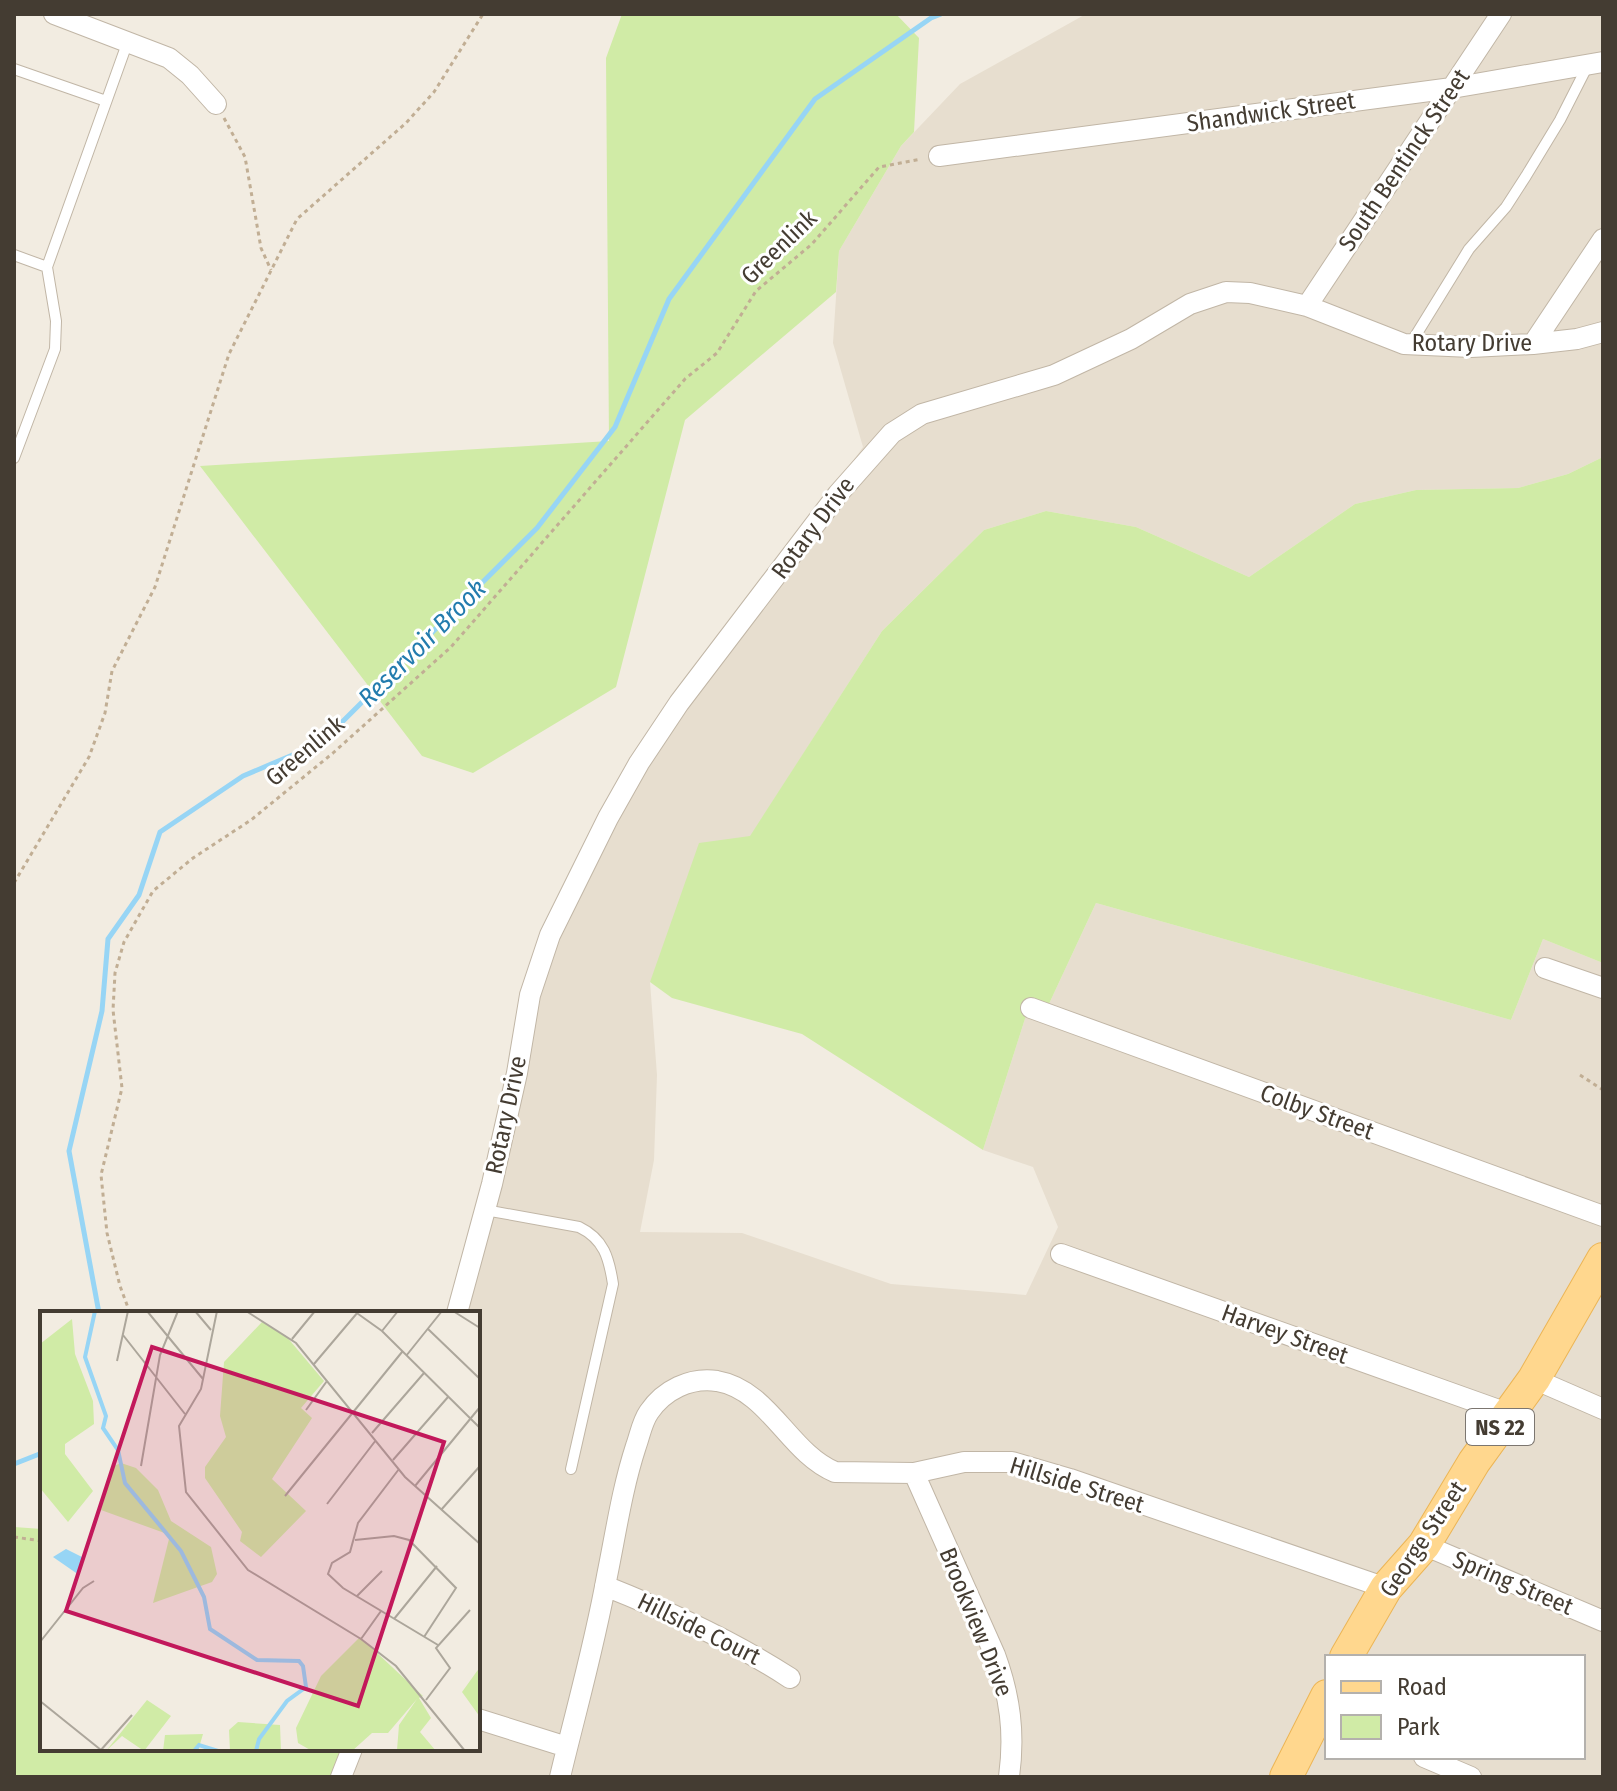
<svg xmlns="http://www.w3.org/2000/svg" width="1617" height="1791" viewBox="0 0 1617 1791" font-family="'Fira Sans Condensed',sans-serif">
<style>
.residential{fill:#e7decf;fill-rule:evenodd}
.green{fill:#d0eba6}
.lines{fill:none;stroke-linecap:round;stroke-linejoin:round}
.stream{stroke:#97d5f5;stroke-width:5}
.service-casing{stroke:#c1b6a6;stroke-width:12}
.minor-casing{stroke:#c1b6a6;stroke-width:22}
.primary-casing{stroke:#ecb555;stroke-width:34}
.path{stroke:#c1ae94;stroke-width:3;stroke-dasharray:4 4;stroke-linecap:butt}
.service{stroke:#fff;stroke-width:10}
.minor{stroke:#fff;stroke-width:20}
.primary{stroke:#ffd78e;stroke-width:32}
.labels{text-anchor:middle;stroke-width:6;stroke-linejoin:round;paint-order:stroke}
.shield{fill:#fff;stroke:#7c7670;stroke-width:2}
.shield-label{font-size:22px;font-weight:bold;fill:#443c32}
.street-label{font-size:24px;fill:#443c32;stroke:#fff}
.water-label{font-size:26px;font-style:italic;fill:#237cae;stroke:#fff}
.inset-river{fill:none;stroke:#97d5f5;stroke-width:4}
.inset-road{fill:none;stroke:#aca69b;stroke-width:2}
.view{fill:#c2185b;fill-opacity:0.15;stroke:#c2185b;stroke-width:4}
.inset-edge{fill:none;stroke:#443c32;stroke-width:4}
</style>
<rect width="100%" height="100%" fill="#f2ece1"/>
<path class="residential" d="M1086,14H1603V457L1568,474L1518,488L1416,490L1355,504L1249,577L1136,527L1046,511L984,530L882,631L750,837L650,982L657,1075L654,1160L640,1232L742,1233L891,1284L1026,1295L1058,1227L1033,1167L983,1150L1031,1000L1048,1006L1096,903L1511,1020L1543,939L1603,963V1777H339L353,1749H478V1313H465L543,949L630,772L863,447L833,343L839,251L901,146L960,84ZM1327,1657H1583V1757H1327Z"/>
<path class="green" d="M622,14H896L919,38L914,132L901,146L839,251L836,292L685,420L616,687L473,773L422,756L200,466L609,441L606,58Z
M1603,457V963L1543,939L1511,1020L1096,903L1048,1006L1031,1000L983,1150L802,1034L672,998L650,982L699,843L750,836L882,631L984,530L1046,511L1136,527L1249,577L1355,504L1416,490L1518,488L1568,474Z
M14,1527L42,1529V1749H353L339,1777H14Z"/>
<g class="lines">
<path class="stream" d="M99,1313L69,1151L102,1011L108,939L139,895L160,832L243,776L321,743L537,528L615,427L669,299L815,99L931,18L941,14
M14,1464L42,1453"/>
<g class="service-casing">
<path id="service" d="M14,69L106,101
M14,255L47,267
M1411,343L1469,249L1506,207L1526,176L1560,120L1588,65
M14,458L55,349L56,321L47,267L128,41
M485,1210L579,1227C604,1239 609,1258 613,1284L571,1469"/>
</g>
<g class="minor-casing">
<path id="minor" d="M54,14L169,58L190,75L216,104
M939,156L1452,88L1603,62
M1307,306L1501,14
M1533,344L1603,239
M1545,968L1603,988
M1031,1008L1603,1216
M1061,1254L1510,1414
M457,1313L492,1184L517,1073L530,995L550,935L608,818L639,763L679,703L838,494L892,433L922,414L1054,375L1131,339L1190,304L1226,292L1250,293L1307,306L1404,344L1471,347L1533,344L1577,339L1603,332
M1534,1379L1603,1409
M914,1473L995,1655C1010,1696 1015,1733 1009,1777
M1424,1545L1603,1621
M605,1586C668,1611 733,1641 790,1678
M478,1719L567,1747
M1424,1757L1471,1777
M341,1777L352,1749
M560,1777C576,1710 595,1644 607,1576C616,1532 622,1489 636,1446C640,1435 642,1422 649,1412C664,1390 690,1377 717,1381C769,1390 789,1453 835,1472L914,1473L964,1462H1012L1070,1479L1386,1588"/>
</g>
<g class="primary-casing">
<path id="primary" d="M1346,1657L1386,1588L1424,1545L1474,1462L1534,1379L1603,1259
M1286,1777L1327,1696"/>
</g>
<path class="path" d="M224,118L245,157L261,248L271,270
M14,883L89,757L105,713L112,671L155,587L229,354L297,219L406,123L434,92L483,14
M1580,1075L1603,1090
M130,1313L120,1286L107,1233L101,1175L122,1088L113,1010L115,973L124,942L153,891L193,858L251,820L333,753L451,647L685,379L717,353L756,291L812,244L879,167L921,159
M14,1537L42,1541"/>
<use href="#service" class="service"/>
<use href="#minor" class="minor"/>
<use href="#primary" class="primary"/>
</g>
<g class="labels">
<rect class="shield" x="1466" y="1409" width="68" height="36" rx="6"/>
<g class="shield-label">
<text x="1500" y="1435">NS 22</text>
</g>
<g class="street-label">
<text transform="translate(1271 112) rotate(-8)" y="8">Shandwick Street</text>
<text transform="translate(1404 160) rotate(-56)" y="8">South Bentinck Street</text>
<text transform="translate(779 247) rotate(-44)" y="8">Greenlink</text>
<text x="1472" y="351">Rotary Drive</text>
<text transform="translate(813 528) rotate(-53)" y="8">Rotary Drive</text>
<text transform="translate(305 751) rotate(-40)" y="8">Greenlink</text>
<text transform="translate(1317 1112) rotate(20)" y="8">Colby Street</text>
<text transform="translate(506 1115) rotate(-78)" y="8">Rotary Drive</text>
<text transform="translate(1285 1334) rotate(20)" y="8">Harvey Street</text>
<text transform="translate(1077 1485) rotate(17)" y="8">Hillside Street</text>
<text transform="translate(1423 1539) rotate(-56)" y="8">George Street</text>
<text transform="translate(1513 1583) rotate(23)" y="8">Spring Street</text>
<text transform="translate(976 1622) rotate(68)" y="8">Brookview Drive</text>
<text transform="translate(699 1629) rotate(26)" y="8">Hillside Court</text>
</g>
<g class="water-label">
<text transform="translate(422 643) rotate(-45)" y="9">Reservoir Brook</text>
</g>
</g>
<g transform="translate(40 1311)">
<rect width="440" height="440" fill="#f2ece1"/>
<path d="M32,8L35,43L53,90L54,113L25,133V143L53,180L28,211L0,177V33ZM222,11L246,25L284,70L261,97L272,107L232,168L266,200L221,246L200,230L202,221L165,167V156L186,126L180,105L184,51ZM81,152L96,157L118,179L131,210L171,236L177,263L172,271L113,292L130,224L61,199L74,155ZM320,326L383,385L379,387L391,407L380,421L396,440L357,439L359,414L377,388L348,422H332L312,440H272L258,432L256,417L281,365ZM440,356V406L422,381ZM107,389L131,405L104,440L82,425L66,440ZM198,411L240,414L241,440H190L189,419ZM163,423L158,440H123L125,424Z" fill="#d0eba6"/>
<path d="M26,238L44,247L39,264L13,246Z" fill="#97d5f5"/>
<path class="inset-river" d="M55,0L45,46L66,105L63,117L78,139L85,172L141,240L164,286L170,318L217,349L259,350L263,355L266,376L247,390L219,428L216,440M154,440L159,434L178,440"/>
<path class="inset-road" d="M107,0L163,68M155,0L171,19M177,0L161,78L139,115L146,181L208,259L321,328L356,355L425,440M206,0L256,32L365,166L440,233M314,0L342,20L440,117M413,0L440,17M388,18L440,68M342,20L358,0M83,24L145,103M252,28L275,0M366,45L402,0M77,50L88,0M274,53L318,1M266,99L287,70M332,122L384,62M353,149L408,86M101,155L120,44L138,0M359,158L318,212L310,241L292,252L288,263L303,277L398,334M375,175L440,96M245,185L362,41M287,193L336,129M401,199L440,155M315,229L354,225L369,229L416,277L384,326M317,285L342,260M354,308L397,255M321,328L341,300M0,331L43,277L54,270M386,389L410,357L396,337L430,299M0,390L61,439M60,440L92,404"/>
<path class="view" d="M112,36L404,131L318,395L26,300Z"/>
<rect width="440" height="440" class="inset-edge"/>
</g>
<rect width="1617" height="1791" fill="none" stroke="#443c32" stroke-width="32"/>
<rect x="1325" y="1655" width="260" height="104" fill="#ffffff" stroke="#b4b1ad" stroke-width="2"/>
<rect x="1341" y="1681" width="40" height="12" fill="#ffd78e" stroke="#b4b1ad" stroke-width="2"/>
<text x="1397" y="1695" font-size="24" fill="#443c32">Road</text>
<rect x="1341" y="1715" width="40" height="24" fill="#d0eba6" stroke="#b4b1ad" stroke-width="2"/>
<text x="1397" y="1735" font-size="24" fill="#443c32">Park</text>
</svg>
